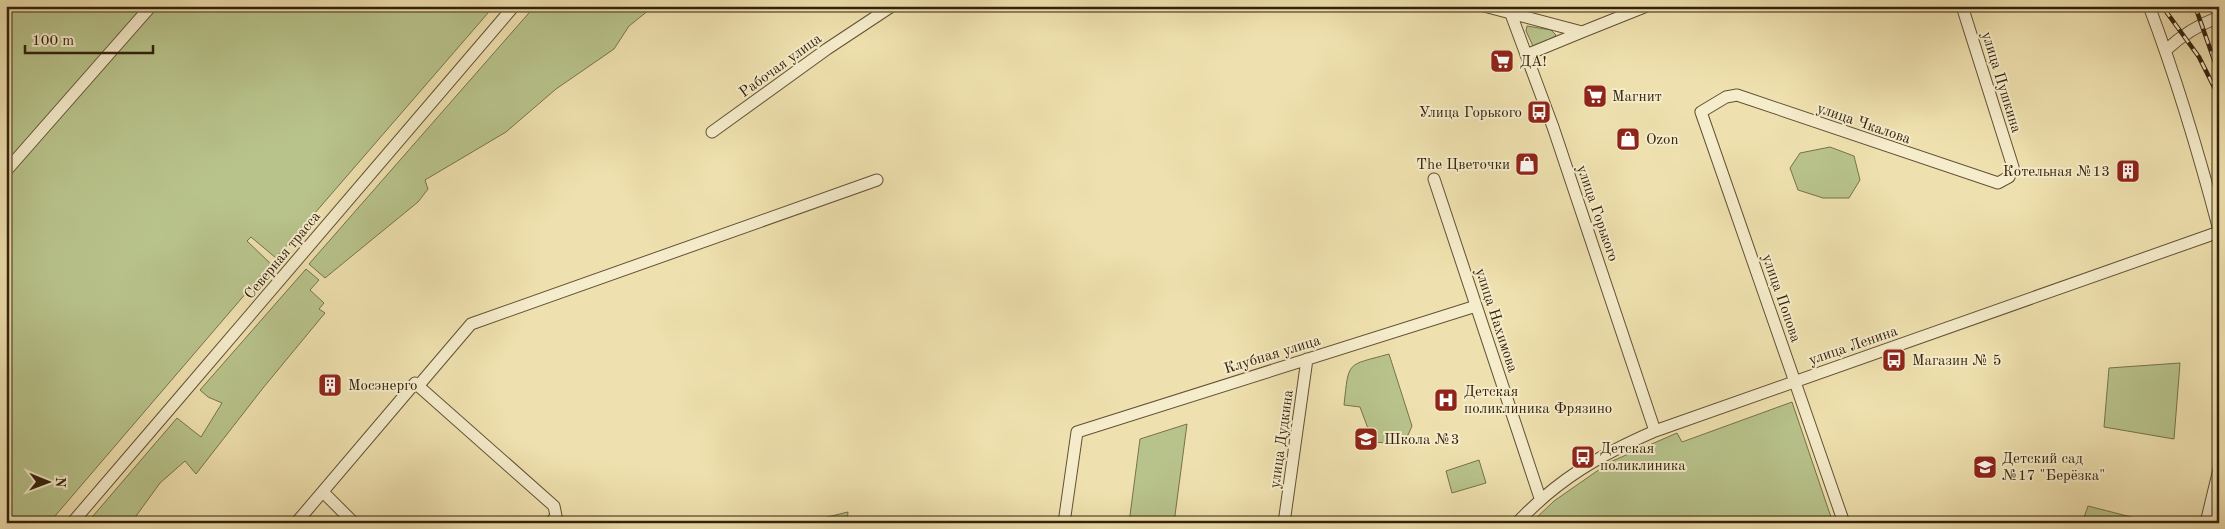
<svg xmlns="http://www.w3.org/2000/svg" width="2225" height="529" viewBox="0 0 2225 529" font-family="'Old Standard TT',serif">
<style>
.green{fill:#b8c38b;stroke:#76724b}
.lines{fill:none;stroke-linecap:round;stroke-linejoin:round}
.minor-casing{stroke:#625134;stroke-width:13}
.minor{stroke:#f5eccb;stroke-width:11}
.rail-casing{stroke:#33210b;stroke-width:4.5}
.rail{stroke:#f5eccb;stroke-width:2.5;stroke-dasharray:8;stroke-linecap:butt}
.labels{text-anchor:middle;stroke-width:4;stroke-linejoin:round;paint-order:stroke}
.poi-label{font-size:15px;fill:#33210b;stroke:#f5eccb;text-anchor:start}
.street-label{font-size:15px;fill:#33210b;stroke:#f5eccb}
</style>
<rect width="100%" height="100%" fill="#efe1af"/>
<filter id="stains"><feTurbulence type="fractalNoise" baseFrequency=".004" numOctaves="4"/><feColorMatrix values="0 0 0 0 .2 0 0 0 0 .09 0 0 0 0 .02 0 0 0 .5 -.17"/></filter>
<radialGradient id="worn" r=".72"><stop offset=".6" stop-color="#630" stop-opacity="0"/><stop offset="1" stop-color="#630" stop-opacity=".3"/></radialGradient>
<path class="green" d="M6,6H494L276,258L251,237L247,241L271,264L49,523H6Z
M535,6H654L629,26L614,49L556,89L506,132L425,180L428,189L418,202L325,278L309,264Z
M1527,26L1551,30L1556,35L1545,44L1533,46L1526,31Z
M1830,147L1854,156L1860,180L1849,198H1823L1798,190L1790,168L1800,153Z
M306,269L319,280L310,290L324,303L319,309L325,313L263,388L196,474L185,461L160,483L131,523H87L177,418L201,437L222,403L208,397L200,390Z
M1389,354L1412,426L1408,435L1387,443L1373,442L1360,407L1344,405C1349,360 1346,366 1389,354Z
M2180,363L2174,439L2104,427L2109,368Z
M1792,402L1833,523H1531L1554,501L1610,462L1677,433L1682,442Z
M1187,424L1174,523H1129L1140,439Z
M1479,460L1486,483L1452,493L1446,471Z
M2088,506L2147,521L2146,523H2082Z
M848,512L847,523H802Z"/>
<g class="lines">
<g class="minor-casing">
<path id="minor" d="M1484,6L1582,32L1647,6
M1508,6L1553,127L1655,431
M2149,6C2177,80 2199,154 2219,230
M2166,50C2182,35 2198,25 2219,17
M1526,55L1582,32
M712,132L827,49L892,6
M6,171L151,6
M1434,179L1540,498
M419,385L471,324L877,180
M323,492L354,523
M72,523C220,351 366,177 514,6
M296,523L415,383L554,506L556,516L550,523
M1064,523L1077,432L1476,306
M1284,523L1307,359
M1517,523C1558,479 1600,455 1655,431L2219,232
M1844,523L1701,112L1726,97L1737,95L1998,183L2009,177L2013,167L1962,6
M2206,523L2219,469"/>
</g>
<use href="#minor" class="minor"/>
<g class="rail-casing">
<path id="rail" d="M2195,6L2219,74
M2165,10L2199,57L2219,97"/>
</g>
<use href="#rail" class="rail"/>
</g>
<defs>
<g id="supermarket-square" transform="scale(1.25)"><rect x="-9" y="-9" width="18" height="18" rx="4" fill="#8f2418" stroke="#f5eccb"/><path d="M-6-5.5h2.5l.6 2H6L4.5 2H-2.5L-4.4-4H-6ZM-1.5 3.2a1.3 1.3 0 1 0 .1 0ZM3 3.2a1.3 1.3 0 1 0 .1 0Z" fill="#fff"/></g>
<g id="bus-square" transform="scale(1.25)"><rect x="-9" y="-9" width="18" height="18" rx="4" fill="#8f2418" stroke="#f5eccb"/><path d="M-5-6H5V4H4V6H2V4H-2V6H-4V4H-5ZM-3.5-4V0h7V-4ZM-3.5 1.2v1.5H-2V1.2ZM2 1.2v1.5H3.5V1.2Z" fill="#fff"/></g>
<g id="shop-square" transform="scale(1.25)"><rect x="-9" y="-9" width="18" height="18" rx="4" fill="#8f2418" stroke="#f5eccb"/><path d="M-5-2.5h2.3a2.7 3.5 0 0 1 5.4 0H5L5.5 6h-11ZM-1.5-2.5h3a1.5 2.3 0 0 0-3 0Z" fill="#fff"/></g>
<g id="building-square" transform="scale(1.25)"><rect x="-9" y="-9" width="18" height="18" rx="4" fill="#8f2418" stroke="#f5eccb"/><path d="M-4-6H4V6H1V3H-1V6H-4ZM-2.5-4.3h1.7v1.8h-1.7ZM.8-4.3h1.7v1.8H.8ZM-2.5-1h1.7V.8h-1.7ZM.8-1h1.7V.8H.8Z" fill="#fff"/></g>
<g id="hospital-square" transform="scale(1.25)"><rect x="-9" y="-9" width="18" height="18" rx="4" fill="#8f2418" stroke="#f5eccb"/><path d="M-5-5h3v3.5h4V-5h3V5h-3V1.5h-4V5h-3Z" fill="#fff"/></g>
<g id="school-square" transform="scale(1.25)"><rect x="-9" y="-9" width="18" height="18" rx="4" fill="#8f2418" stroke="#f5eccb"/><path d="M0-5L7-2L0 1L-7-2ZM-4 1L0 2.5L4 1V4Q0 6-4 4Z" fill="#fff"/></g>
</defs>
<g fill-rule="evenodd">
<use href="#supermarket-square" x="1502" y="61"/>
<use href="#supermarket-square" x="1595" y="96"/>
<use href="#bus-square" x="1539" y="112"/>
<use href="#shop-square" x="1628" y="139"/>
<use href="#shop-square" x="1527" y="164"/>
<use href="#building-square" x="2128" y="171"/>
<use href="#bus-square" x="1894" y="360"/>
<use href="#building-square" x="330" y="385"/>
<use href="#hospital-square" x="1446" y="400"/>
<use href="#school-square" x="1366" y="439"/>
<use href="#bus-square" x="1583" y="457"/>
<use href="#school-square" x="1985" y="467"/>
</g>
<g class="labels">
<g class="poi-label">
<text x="1520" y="66">ДА!</text>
<text x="1612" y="101">Магнит</text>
<text x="1522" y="117" text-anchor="end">Улица Горького</text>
<text x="1646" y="144">Ozon</text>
<text x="1510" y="169" text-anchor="end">The Цветочки</text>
<text x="2110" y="176" text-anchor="end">Котельная №13</text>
<text x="1912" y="365">Магазин № 5</text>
<text x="348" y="390">Мосэнерго</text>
<text x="1464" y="396">Детская<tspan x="1464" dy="17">поликлиника Фрязино</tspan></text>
<text x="1384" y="444">Школа №3</text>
<text x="1600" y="453">Детская<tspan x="1600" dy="17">поликлиника</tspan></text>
<text x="2002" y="463">Детский сад<tspan x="2002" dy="17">№17 "Берёзка"</tspan></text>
</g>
<g class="street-label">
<text transform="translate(780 65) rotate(-36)" y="5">Рабочая улица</text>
<text transform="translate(2002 82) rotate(73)" y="5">улица Пушкина</text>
<text transform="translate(1864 123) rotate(19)" y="5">улица Чкалова</text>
<text transform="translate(1598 213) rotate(71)" y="5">улица Горького</text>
<text transform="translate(282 255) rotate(-50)" y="5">Северная трасса</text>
<text transform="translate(1782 298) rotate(71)" y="5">улица Попова</text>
<text transform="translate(1497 320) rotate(72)" y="5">улица Нахимова</text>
<text transform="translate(1853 345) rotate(-19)" y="5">улица Ленина</text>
<text transform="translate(1272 354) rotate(-17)" y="5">Клубная улица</text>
<text transform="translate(1281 439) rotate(-82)" y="5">улица Дудкина</text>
</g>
</g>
<rect width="2225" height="529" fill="none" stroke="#efe1af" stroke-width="25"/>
<rect x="8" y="8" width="2210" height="514" fill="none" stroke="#33210b" stroke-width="2.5"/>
<rect x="12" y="12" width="2200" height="504" fill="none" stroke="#33210b"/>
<g transform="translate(48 482) rotate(91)" stroke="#f5eccb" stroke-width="4" paint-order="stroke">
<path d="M0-4L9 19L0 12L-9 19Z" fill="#33210b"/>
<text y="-8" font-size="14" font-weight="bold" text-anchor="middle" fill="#33210b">N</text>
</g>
<path d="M25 45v8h128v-8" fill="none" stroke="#33210b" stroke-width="2.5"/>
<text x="32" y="45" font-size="15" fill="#33210b" stroke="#f5eccb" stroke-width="4" paint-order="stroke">100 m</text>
<rect width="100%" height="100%" filter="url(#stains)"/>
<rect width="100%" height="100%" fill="url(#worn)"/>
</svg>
